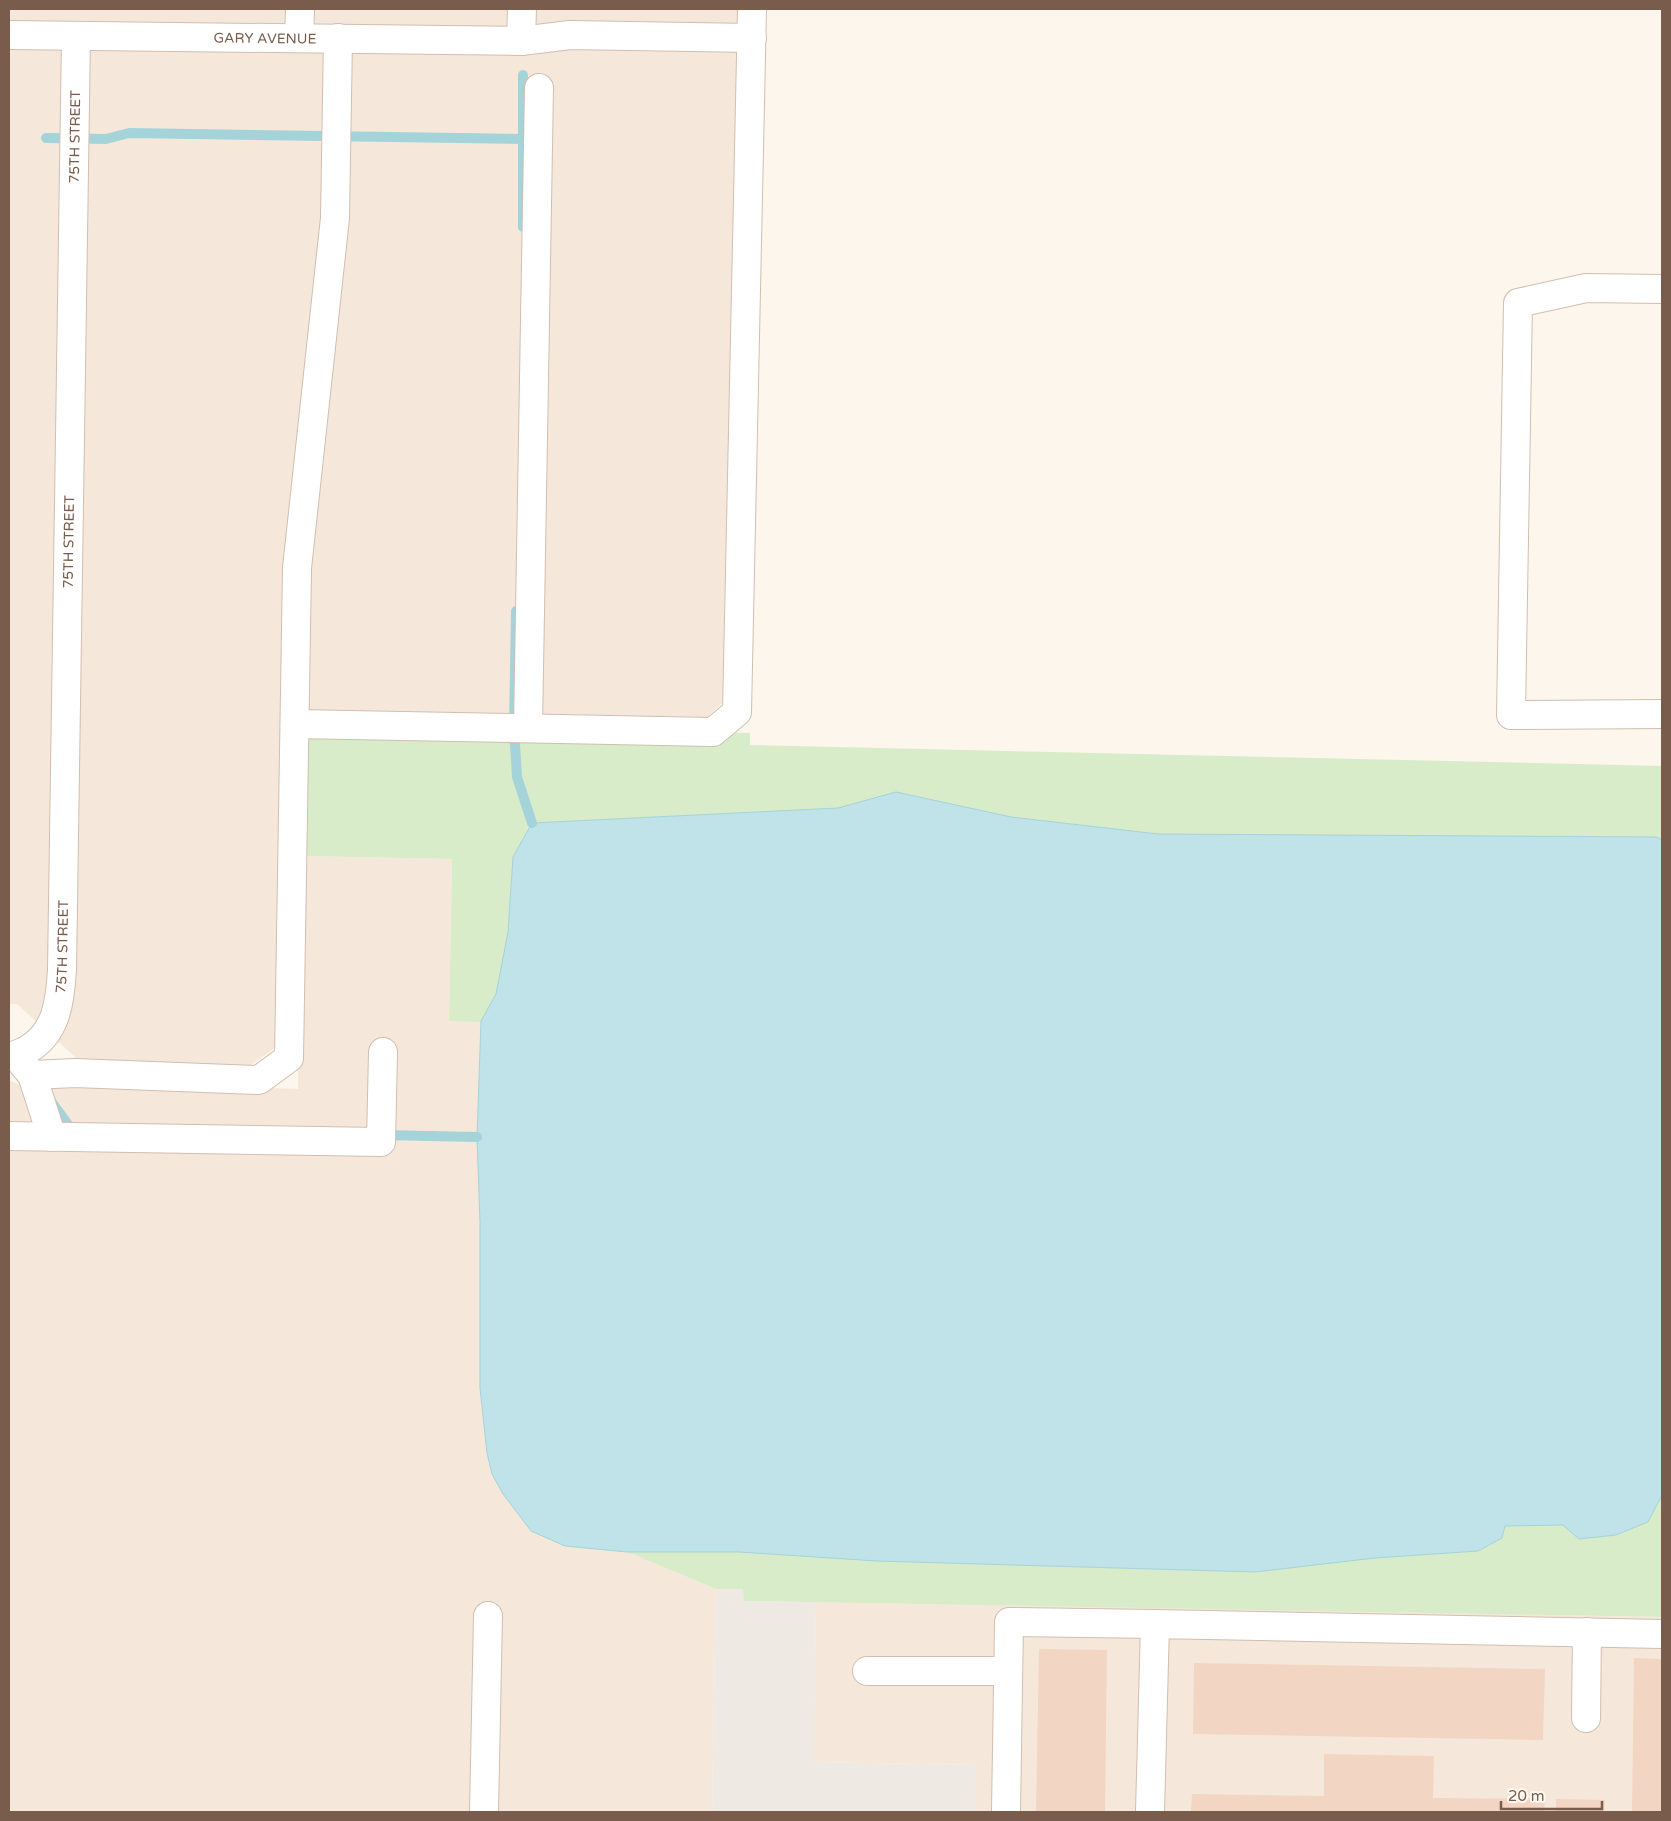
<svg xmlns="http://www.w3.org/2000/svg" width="1671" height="1821" viewBox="0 0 1671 1821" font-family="'Varela Round',sans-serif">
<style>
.residential{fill:#f5e8da}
.industrial{fill:#efe9e4}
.green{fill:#d8ecc9}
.water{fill:#bfe3e8;stroke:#a5d3da}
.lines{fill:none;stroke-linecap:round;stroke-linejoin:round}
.stream{stroke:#a5d3da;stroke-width:10}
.building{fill:#f3d5c3}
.minor-casing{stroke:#d1beb0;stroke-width:30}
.minor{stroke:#fff;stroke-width:28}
.labels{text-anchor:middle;stroke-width:4;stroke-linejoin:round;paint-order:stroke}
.street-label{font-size:14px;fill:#7a5c4d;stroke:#fffaf3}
</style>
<rect width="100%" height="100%" fill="#fdf6ec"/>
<path class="residential" d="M9,9H743L730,696L707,717L315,710L289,713L284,1041L244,1070L85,1066L17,1004H9Z
M301,856L452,859L449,1021H481L477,1137L492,1474L503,1494L531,1531L565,1546L627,1552L716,1589L712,1812H9V1080L30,1090L76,1082L298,1089Z
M816,1602L1662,1617V1812H975V1765L813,1762Z"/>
<path class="industrial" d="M716,1589H744V1601L816,1602L814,1762L976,1765L975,1812H712Z"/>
<path class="green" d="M312,725L750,733V745L1662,766V1617L744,1601L743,1589H716L627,1552L565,1546L531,1531L503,1494L492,1474L487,1453H521V1389L480,1388V1222L477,1137L481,1022L449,1021L452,859L301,856L303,736Z"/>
<path class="water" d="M896,792L1011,817L1158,834L1656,837L1662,840V1495L1648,1522L1616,1535L1579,1539L1563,1525L1505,1526L1502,1538L1478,1551L1375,1558L1255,1572L876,1561L739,1552H627L565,1546L531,1531L503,1494L492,1474L487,1453L480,1388V1222L477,1137L481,1021L496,994L508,932L513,857L532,823L838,808Z"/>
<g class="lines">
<path class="stream" d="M46,138L106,139L129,133L522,139
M523,227V75
M516,611L514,728L517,777L532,823
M50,1100L72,1130
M382,1135L477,1137"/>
</g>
<path class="building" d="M1039,1649L1107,1650L1105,1812H1036Z
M1634,1658L1662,1659V1812H1632Z
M1194,1663L1545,1669L1543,1740L1193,1734Z
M1324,1754L1434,1756L1433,1798L1545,1799L1544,1812H1191L1192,1794L1324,1796Z
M1556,1799L1605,1800L1604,1812H1556Z"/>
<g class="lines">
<g class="minor-casing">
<g id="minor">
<path id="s1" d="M9,35L521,41L570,35L752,38"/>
<path d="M299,38L300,9"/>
<path d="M521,41L522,9"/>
<path d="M1662,289L1586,288L1518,303L1511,715L1662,714"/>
<path d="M295,724L713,732L737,712L752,9"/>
<path d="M528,728L539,88"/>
<path id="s2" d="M9,1056C16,1056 20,1053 27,1050C57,1033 60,1001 62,970L76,36"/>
<path d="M16,1056L32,1075L75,1073L259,1080L289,1058L297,568L335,218L338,38"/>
<path d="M32,1075L52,1137"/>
<path d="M9,1136L381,1142L383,1052"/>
<path d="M867,1671H1008"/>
<path d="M1586,1718L1587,1632"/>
<path d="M484,1812L488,1616"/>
<path d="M1006,1812L1009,1622L1155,1624"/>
<path d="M1150,1812L1155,1624L1662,1634"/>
</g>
</g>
<use href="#minor" class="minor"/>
</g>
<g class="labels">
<g class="street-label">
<text dy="5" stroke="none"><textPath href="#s1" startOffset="256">GARY AVENUE</textPath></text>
<text dy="5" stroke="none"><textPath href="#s2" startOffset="944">75TH STREET</textPath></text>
<text dy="5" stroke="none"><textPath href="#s2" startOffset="539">75TH STREET</textPath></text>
<text dy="5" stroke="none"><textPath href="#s2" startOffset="134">75TH STREET</textPath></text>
</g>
</g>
<rect width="1671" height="1821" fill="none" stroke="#7a5c4d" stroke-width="20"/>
<path d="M1501 1801v8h101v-8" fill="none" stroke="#7a5c4d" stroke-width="2.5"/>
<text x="1508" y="1801" font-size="15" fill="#7a5c4d" stroke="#fffaf3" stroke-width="4" paint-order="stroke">20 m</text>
</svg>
